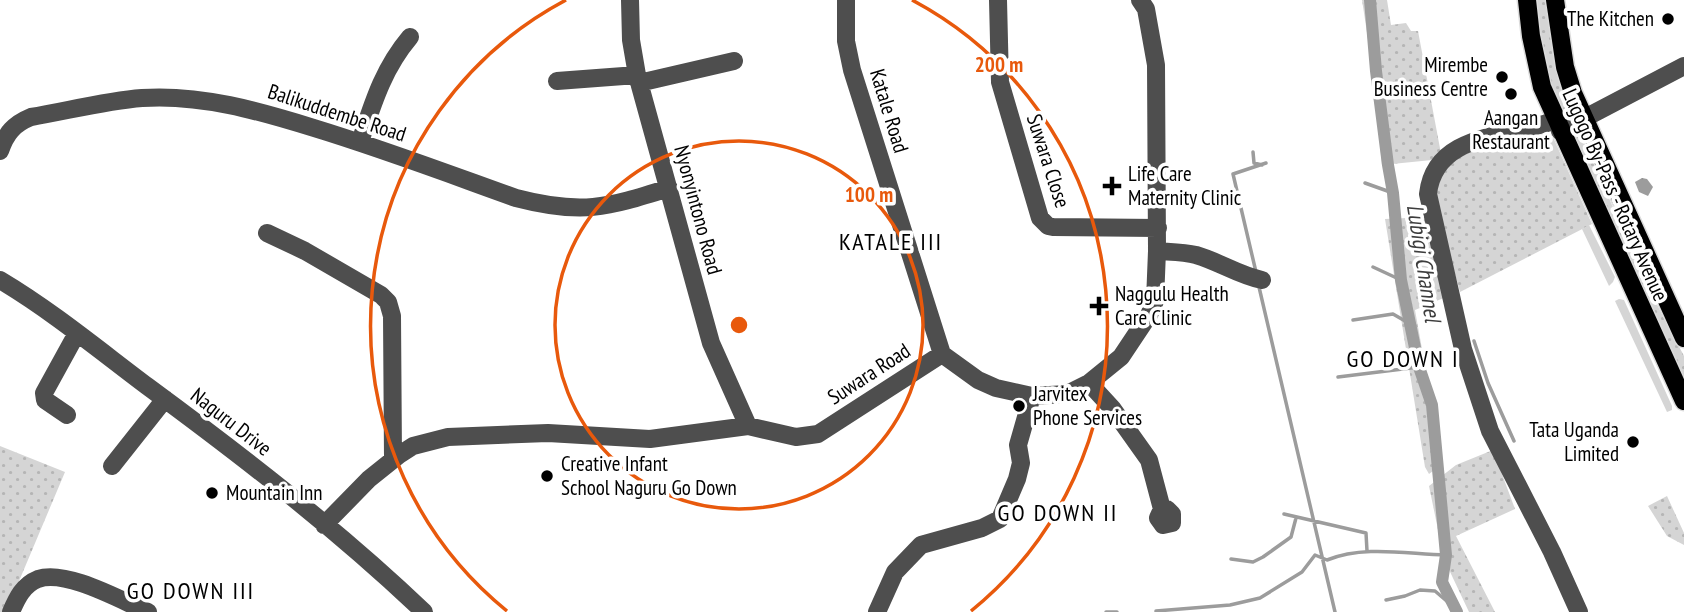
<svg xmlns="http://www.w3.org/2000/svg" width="1684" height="612" viewBox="0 0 1684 612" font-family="'PT Sans Narrow',sans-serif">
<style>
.grass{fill:url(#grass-dots)}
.garden{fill:#d5d5d5}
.water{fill:url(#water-ripples)}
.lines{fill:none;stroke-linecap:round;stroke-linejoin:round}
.stream{stroke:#9c9c9c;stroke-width:3.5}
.canal{stroke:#9c9c9c;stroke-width:12}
.major-casing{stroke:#dbdbdb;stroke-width:21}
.minor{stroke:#4e4e4e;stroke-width:18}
.major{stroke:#000;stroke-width:18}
.ring{fill:none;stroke:#e8590c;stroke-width:3.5}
.poi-dot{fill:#000;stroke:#fff;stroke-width:2.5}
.labels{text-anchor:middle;stroke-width:7;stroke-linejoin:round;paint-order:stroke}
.poi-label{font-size:21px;fill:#000;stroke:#fff;text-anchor:start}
.street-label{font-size:21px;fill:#000;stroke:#fff}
.water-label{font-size:23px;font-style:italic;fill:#3d3d3d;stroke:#fff}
.quarter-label{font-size:24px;letter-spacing:2px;fill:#000;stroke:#fff}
.centre{fill:#e8590c;stroke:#fff;stroke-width:3.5}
.ring-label{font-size:21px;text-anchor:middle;font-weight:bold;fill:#e8590c;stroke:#fff;stroke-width:7;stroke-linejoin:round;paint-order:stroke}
</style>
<defs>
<pattern id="grass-dots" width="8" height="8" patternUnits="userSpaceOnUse" patternTransform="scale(1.75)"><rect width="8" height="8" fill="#d5d5d5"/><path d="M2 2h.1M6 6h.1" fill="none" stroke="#b5b5b5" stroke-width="1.8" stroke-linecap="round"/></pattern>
<pattern id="water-ripples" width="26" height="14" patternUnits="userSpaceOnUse" patternTransform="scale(1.75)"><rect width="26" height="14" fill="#9c9c9c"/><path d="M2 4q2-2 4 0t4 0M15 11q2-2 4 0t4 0" fill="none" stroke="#7d7d7d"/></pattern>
</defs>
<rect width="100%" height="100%" fill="#fff"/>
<path class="grass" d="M1362,0H1387L1391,25L1406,23L1411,31H1418L1442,159L1382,165L1373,72Z
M1535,0H1547L1558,75L1572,114L1565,120L1548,82L1540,47Z
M1579,131L1653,297L1684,356V386L1593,191L1589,168L1573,134Z
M1544,134L1552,135L1592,224L1460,292C1454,268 1434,212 1435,191C1437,150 1513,139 1544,134Z
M1428,217L1446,297L1415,310L1438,438L1437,468L1429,474L1425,467L1385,219Z
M0,446L65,472L6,612H0Z
M1493,450L1515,509L1456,536L1495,612H1469L1444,559L1429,486L1456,465Z
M1667,496L1684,533V545L1667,536L1648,506Z"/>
<path class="garden" d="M1589,225L1615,277L1613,282L1609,286L1582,229Z
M1619,299L1624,300L1672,406V410L1667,412L1615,301Z"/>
<path class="water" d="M1642,178L1647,179L1653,187L1648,196L1639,192L1635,182Z"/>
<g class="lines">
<path class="stream" d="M1253,152L1254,163L1262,165
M1365,183L1393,193
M1373,267L1401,280
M1256,272L1233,174L1266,163
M1259,287L1335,612
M1353,320L1393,314L1412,325
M1474,341L1488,383L1514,441
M1338,377L1419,367
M1284,514L1366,533L1367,551
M1231,559L1253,562L1263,557L1291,537L1296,518
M1386,600L1405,596L1420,590L1435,591L1456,609
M1156,611L1230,605L1260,598L1302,572L1315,555L1327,560C1365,545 1406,554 1446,555
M1106,612H1117"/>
<path class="canal" d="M1370,0L1376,71L1388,165L1393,193L1401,280L1419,367L1432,405L1446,555L1442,582L1457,612"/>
<g class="major-casing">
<path id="major" d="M1527,0L1531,36L1542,87L1684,401
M1555,0L1565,67L1573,93L1684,338"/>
</g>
<path class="minor" d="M630,0L631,40L637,75L711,343L748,426
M846,0V41L852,70L942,354
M998,0L1000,82L1040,218L1048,226L1053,227L1158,228
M557,81L637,75
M639,83L734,61
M1556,120C1511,138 1435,131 1428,194L1463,349L1490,431L1552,552L1579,612
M1560,131L1684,66
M360,142C373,103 383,69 410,37
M0,151C6,133 14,124 31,117C67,111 105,101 142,98C201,94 259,111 314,128C383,149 449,174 516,198C581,215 606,208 669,188
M267,233L305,251L381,295L388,302L392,316L393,459
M1157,251C1170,252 1184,252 1196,255C1220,262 1238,275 1262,280
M0,280C52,311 99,350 147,386C242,456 338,530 424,612
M942,354L978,380L996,388L1032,396L1067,394L1089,383L1121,357L1149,315L1155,301L1157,251L1156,65L1146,9L1140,0
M1089,383L1112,408L1149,460L1162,509L1158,518L1163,525L1172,523V514L1167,509H1162
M67,415L45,400L44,393L77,333
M112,466L165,399
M324,525L369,479L399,455L413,446L448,437L548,433L650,439L748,426L796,437L818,434L942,354
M11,612C17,598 23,585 38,579C66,569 122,601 148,612
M877,612L895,572L921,545L982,528L1000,519L1017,479L1021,463L1018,445L1032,396"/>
<use href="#major" class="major"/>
</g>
<g class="ring">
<circle cx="739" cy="325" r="184"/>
<path d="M507 611A368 368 0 0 1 566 0M912 0A368 368 0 0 1 971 611"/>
</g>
<g class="poi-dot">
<circle cx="1668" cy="19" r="7"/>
<circle cx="1502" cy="77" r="7"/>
<circle cx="1511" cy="94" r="7"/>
<path d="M1108.5 175.5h7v7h7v7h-7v7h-7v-7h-7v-7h7z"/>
<path d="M1095.5 295.5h7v7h7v7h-7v7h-7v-7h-7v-7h7z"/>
<circle cx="1019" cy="406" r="7"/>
<circle cx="1633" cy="442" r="7"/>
<circle cx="547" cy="476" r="7"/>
<circle cx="212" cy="493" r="7"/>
</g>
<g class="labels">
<g class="poi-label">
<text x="1654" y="26" text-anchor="end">The Kitchen</text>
<text x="1488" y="72" text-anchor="end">Mirembe<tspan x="1488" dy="24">Business Centre</tspan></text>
<text x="1511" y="125" text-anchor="middle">Aangan<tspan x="1511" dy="24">Restaurant</tspan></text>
<text x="1128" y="181">Life Care<tspan x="1128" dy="24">Maternity Clinic</tspan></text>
<text x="1115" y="301">Naggulu Health<tspan x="1115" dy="24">Care Clinic</tspan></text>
<text x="1033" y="401">Jarvitex<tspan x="1033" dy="24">Phone Services</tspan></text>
<text x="1619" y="437" text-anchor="end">Tata Uganda<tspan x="1619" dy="24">Limited</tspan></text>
<text x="561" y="471">Creative Infant<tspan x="561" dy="24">School Naguru Go Down</tspan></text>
<text x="226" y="500">Mountain Inn</text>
</g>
<g class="street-label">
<text transform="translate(889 111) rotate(73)" y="7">Katale Road</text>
<text transform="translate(337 113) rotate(18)" y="7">Balikuddembe Road</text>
<text transform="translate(1048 161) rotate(72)" y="7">Suwara Close</text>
<text transform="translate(1615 195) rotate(66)" y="7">Lugogo By-Pass - Rotary Avenue</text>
<text transform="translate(698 210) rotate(75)" y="7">Nyonyintono Road</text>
<text transform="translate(869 374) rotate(-33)" y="7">Suwara Road</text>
<text transform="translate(231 422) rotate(38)" y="7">Naguru Drive</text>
</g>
<g class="water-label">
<text transform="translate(1424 263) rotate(81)" y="8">Lubigi Channel</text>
</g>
<g class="quarter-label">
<text x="891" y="250">KATALE III</text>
<text x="1403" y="367">GO DOWN I</text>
<text x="1058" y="521">GO DOWN II</text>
<text x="191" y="599">GO DOWN III</text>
</g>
</g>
<circle cx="739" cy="325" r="10" class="centre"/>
<g class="ring-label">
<text x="999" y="72">200 m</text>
<text x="869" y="202">100 m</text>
</g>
</svg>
